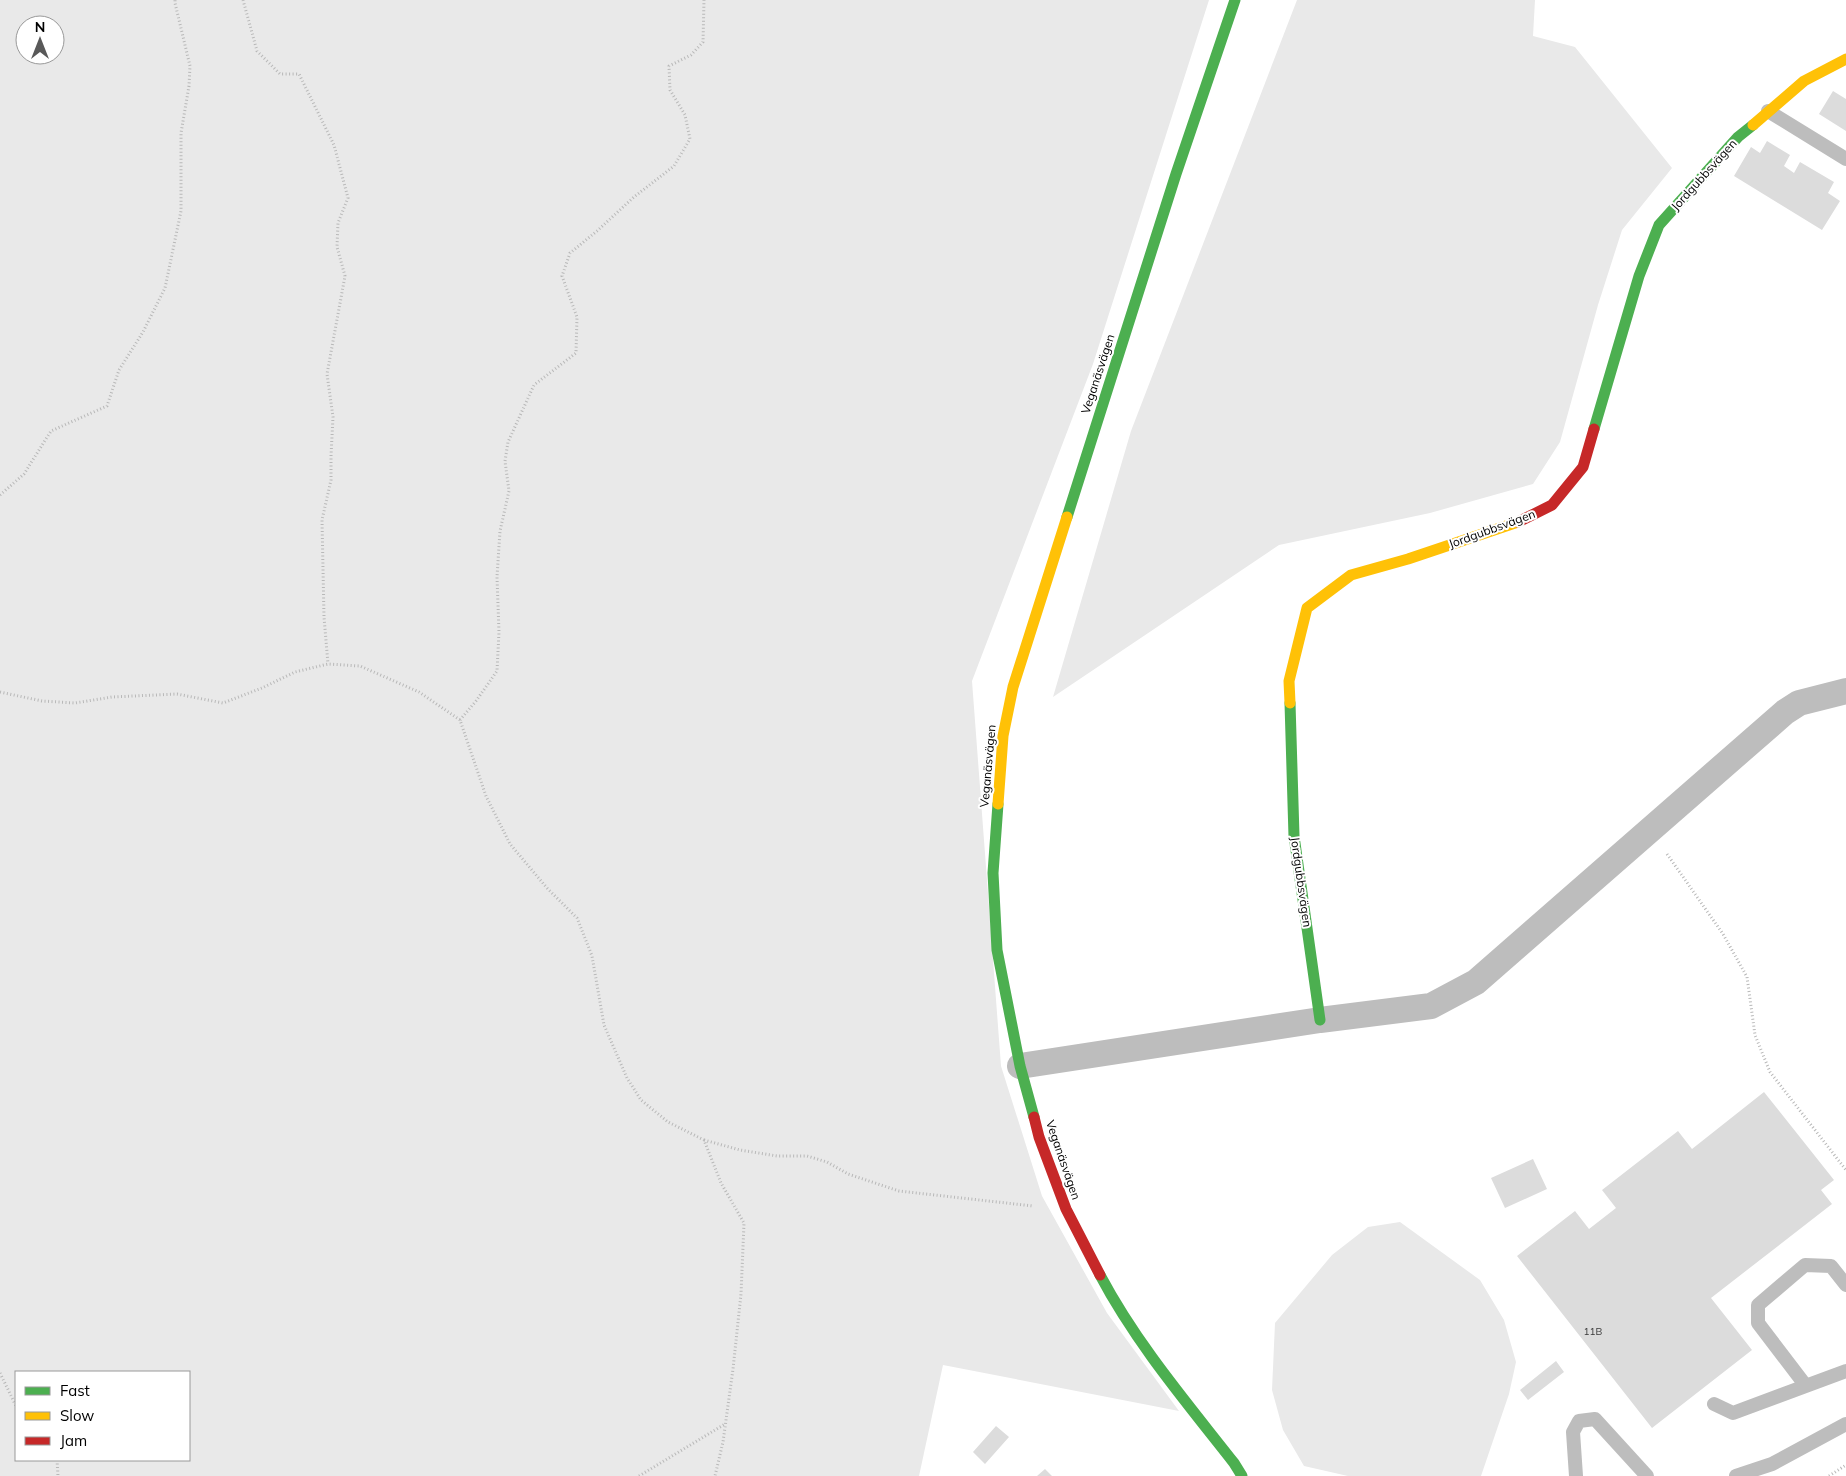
<svg xmlns="http://www.w3.org/2000/svg" width="1846" height="1476" viewBox="0 0 1846 1476" font-family="Mulish,sans-serif">
<style>
.green{fill:#e9e9e9;fill-rule:evenodd}
.building{fill:#dcdcdc}
.lines{fill:none;stroke-linecap:round;stroke-linejoin:round}
.path{stroke:#b8b8b8;stroke-width:3;stroke-dasharray:1 2.5;stroke-linecap:butt}
.lane{stroke:#bdbdbd;stroke-width:14}
.street{stroke:#bdbdbd;stroke-width:26}
.fast{stroke:#4caf50;stroke-width:11}
.slow{stroke:#ffc107;stroke-width:11}
.jam{stroke:#c62828;stroke-width:11}
.labels{text-anchor:middle;stroke-width:4;stroke-linejoin:round;paint-order:stroke}
.number-label{font-size:10px;fill:#373737}
.street-label{font-size:12px;fill:#000;stroke:#fff}
</style>
<rect width="100%" height="100%" fill="#fff"/>
<path class="green" d="M0,0H1209L1093,364L972,681L1001,1066L1042,1196L1107,1313L1179,1411L943,1365L919,1476H0ZM25,25H55V55H25ZM16,1372H189V1460H16Z
M1297,0H1535L1533,36L1575,47L1672,168L1622,230L1598,305L1560,442L1533,484L1430,513L1279,545L1053,697L1131,431Z
M1400,1222L1480,1280L1504,1320L1516,1362L1509,1394L1481,1476H1348L1304,1466L1283,1430L1272,1390L1275,1323L1332,1255L1368,1227Z"/>
<path class="building" d="M1833,91L1846,99V131L1819,114Z
M1767,141L1790,155L1784,166L1794,173L1800,162L1834,182L1828,193L1840,201L1822,230L1734,176L1751,147L1760,153Z
M1764,1092L1834,1180L1821,1190L1832,1204L1711,1298L1752,1350L1652,1428L1517,1256L1575,1211L1589,1229L1616,1208L1602,1190L1678,1131L1692,1149Z
M1533,1159L1547,1189L1505,1208L1491,1178Z
M1556,1361L1564,1372L1528,1400L1520,1390Z
M996,1426L1009,1437L985,1464L973,1452Z
M1045,1469L1052,1476H1037Z"/>
<g class="lines">
<path class="path" d="M243,0L257,51L280,74H299L334,145L348,198L338,223L337,247L345,276L327,374L333,417L331,456V480L322,520L324,617L328,664
M0,495L24,474L51,431L107,406L119,370L143,332L165,288L181,211V133L189,86L190,66L175,3V0
M0,692L42,701L75,703L112,697L177,694L223,703L262,688L295,672L328,664L360,666L419,692L460,720L486,796L510,844L547,888L577,918L592,956L604,1025L627,1078L641,1100L668,1122L704,1140L721,1183L744,1223L741,1294L733,1369L723,1442L715,1476
M460,720L476,701L497,671L499,632L497,577L500,531L509,491L505,461L508,442L534,385L576,353L577,317L562,276L570,253L597,231L634,197L674,166L690,139L685,115L670,90L669,66L691,55L703,42L704,0
M1667,854L1723,934L1747,977L1755,1035L1770,1072L1846,1170
M704,1140L740,1150L777,1156H807L827,1162L848,1174L899,1191L1033,1206
M0,1373L16,1406
M57,1460L58,1476
M639,1476L725,1424
M1829,1476L1846,1465"/>
<path class="lane" d="M1768,111L1846,159
M1806,1386L1758,1323V1305L1805,1265L1831,1266L1846,1285
M1714,1404L1733,1413L1846,1371
M1576,1476L1573,1432L1579,1421L1595,1419L1647,1476
M1736,1476L1772,1464L1846,1424"/>
<path class="street" d="M1020,1066L1320,1020L1431,1006L1476,982L1785,712L1799,703L1846,691"/>
<path class="fast" d="M1594,429L1639,276L1659,225L1738,137L1753,125
M1067,517L1176,174L1235,0
M1290,703L1294,836L1320,1020
M998,804L993,873L997,950L1020,1066L1034,1117
M1100,1275C1136,1343 1187,1403 1234,1463L1242,1476"/>
<path class="slow" d="M1753,125L1804,81L1846,59
M1290,703L1289,681L1307,608L1351,575L1408,559L1518,522
M998,804L1003,736L1013,687L1067,517"/>
<path class="jam" d="M1518,522L1552,505L1583,467L1594,429
M1034,1117L1039,1137L1066,1209L1100,1275"/>
</g>
<g class="labels">
<g class="number-label">
<text x="1593" y="1335">11B</text>
</g>
<g class="street-label">
<text transform="translate(1704 175) rotate(-48)" y="4">Jordgubbsvägen</text>
<text transform="translate(1098 374) rotate(-72)" y="4">Veganäsvägen</text>
<text transform="translate(1492 529) rotate(-20)" y="4">Jordgubbsvägen</text>
<text transform="translate(988 766) rotate(-85)" y="4">Veganäsvägen</text>
<text transform="translate(1301 882) rotate(82)" y="4">Jordgubbsvägen</text>
<text transform="translate(1063 1160) rotate(71)" y="4">Veganäsvägen</text>
</g>
</g>
<rect x="15" y="1371" width="175" height="90" fill="#ffffff" stroke="#999999"/>
<rect x="25" y="1387" width="25" height="8" fill="#4caf50" stroke="#999999"/>
<text x="60" y="1396" font-size="15" fill="#000000">Fast</text>
<rect x="25" y="1412" width="25" height="8" fill="#ffc107" stroke="#999999"/>
<text x="60" y="1421" font-size="15" fill="#000000">Slow</text>
<rect x="25" y="1437" width="25" height="8" fill="#c62828" stroke="#999999"/>
<text x="60" y="1446" font-size="15" fill="#000000">Jam</text>
<g transform="translate(40 40)"><circle r="24" fill="#ffffff" stroke="#999999"/>
<path d="M0-4L9 19L0 12L-9 19Z" fill="#595959"/>
<text y="-8" font-size="14" font-weight="bold" text-anchor="middle" fill="#000000">N</text>
</g>
</svg>
